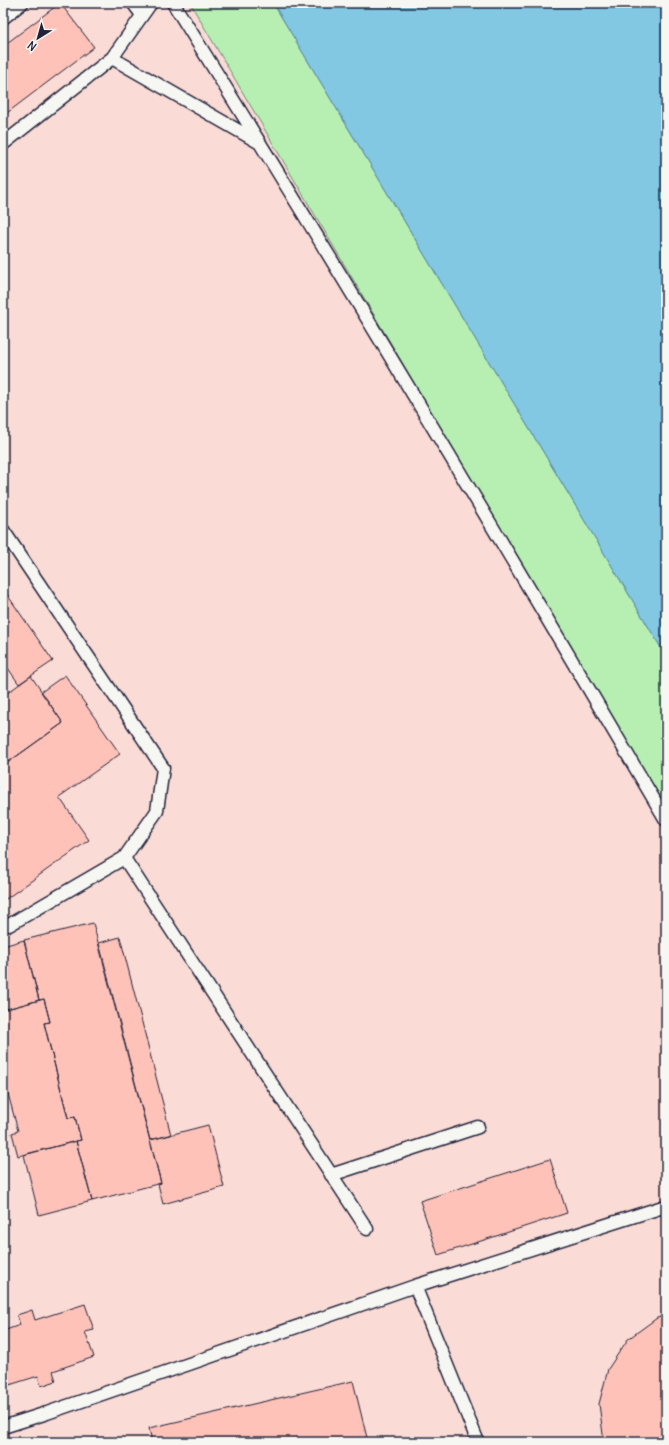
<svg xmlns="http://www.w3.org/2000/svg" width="669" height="1445" viewBox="0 0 669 1445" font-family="Delius,sans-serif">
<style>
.built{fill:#fadbd5}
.green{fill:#b7efb3;stroke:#6c8877}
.water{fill:#82c8e3;stroke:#5c86a0}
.building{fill:#fec2b8;stroke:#22223b}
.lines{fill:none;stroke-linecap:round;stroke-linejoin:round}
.lane-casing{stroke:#22223b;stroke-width:15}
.lane{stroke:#f6f6f2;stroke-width:12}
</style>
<rect width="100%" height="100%" fill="#f8e6e1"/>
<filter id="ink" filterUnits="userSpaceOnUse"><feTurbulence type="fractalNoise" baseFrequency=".025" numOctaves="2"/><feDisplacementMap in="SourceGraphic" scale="8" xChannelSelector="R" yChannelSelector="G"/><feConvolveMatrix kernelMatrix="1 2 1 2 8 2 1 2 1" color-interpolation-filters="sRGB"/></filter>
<g filter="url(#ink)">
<path class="built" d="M3,3H190L666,810V1442H3Z"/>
<path class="green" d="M190,3H273L666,656V810Z"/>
<path class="water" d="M273,3H666V656Z"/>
<path class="building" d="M60,3L94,47L3,116V46Z
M3,592L6,593L53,661L19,684L3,661Z
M65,675L120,754L59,797L89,840L3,901V766L63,723L41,692Z
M31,676L63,723L3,766V696Z
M93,923L161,1183L92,1201L76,1141L81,1140L75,1117L68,1118L44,1023L50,1022L44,999L39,1000L24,940Z
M120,937L171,1135L150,1140L99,943Z
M24,940L39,1000L3,1010V946Z
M44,999L50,1022L44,1023L68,1118L75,1117L81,1140L18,1156L12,1133L18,1131L3,1075V1010Z
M208,1125L224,1187L163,1204L158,1184L161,1183L150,1140Z
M76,1141L92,1201L39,1215L24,1155Z
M550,1159L567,1213L438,1255L420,1201Z
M85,1304L94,1330L85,1332L94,1357L53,1371L56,1381L41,1386L38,1376L3,1387V1331L20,1325L17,1315L32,1310L35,1320Z
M666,1315V1442H604L599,1404L608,1369L628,1339L657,1318Z
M353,1381L368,1442H152L149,1428Z"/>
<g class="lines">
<g class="lane-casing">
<path id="lane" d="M133,3L142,15
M173,3C342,273 505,546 666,820
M3,18L22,3
M112,58L260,143
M3,144L112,58L151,3
M3,530L163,768L157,811L124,858L367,1229
M3,924L9,925L124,858
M331,1175L478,1127
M415,1286L478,1442
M3,1427L47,1413L415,1286L666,1206"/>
</g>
<use href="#lane" class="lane"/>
</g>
</g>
<rect width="669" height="1445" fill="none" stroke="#f6f6f2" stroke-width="16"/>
<rect x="8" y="8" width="653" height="1429" fill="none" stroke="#22223b" stroke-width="1.5" filter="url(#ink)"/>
<g transform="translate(38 38) rotate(217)" stroke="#f6f6f2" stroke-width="3" paint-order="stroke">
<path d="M0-3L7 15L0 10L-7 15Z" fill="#22223b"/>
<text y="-6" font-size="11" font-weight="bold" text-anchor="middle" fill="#22223b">N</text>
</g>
</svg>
